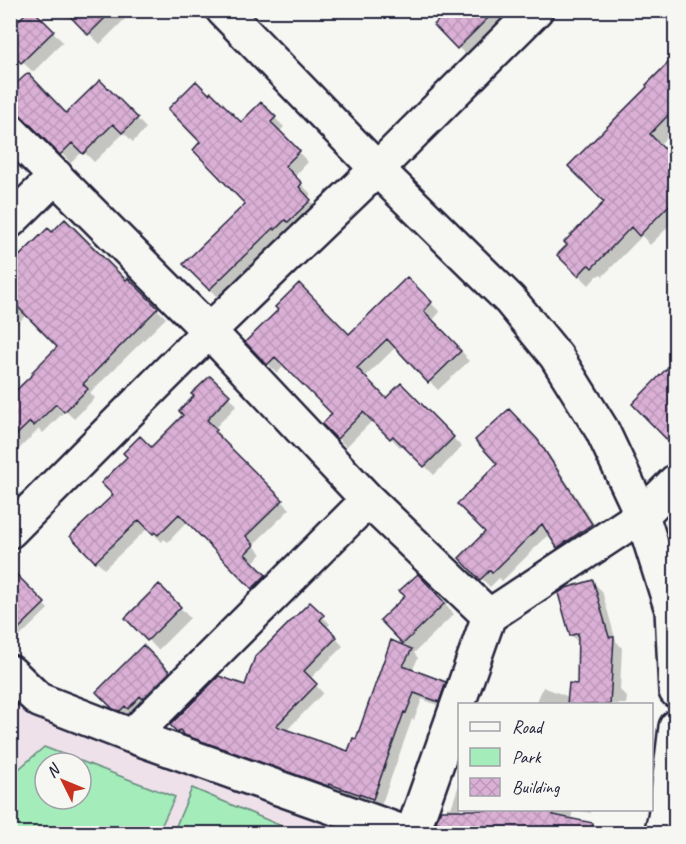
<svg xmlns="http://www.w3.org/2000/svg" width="686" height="844" viewBox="0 0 686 844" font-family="Caveat,sans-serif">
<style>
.built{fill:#eee1ea;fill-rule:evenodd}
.park{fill:#a4ecba;stroke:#63877a;stroke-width:1.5;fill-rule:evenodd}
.shadow{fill:#0003}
.building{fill:url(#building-cross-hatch);stroke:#22223b;stroke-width:1.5}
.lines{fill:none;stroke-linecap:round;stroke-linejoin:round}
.minor-casing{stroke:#22223b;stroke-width:38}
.minor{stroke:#f6f6f2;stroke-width:33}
</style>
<defs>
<pattern id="building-cross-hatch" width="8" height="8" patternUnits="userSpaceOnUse" patternTransform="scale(1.5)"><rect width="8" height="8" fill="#dbb0d6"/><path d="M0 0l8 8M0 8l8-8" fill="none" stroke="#bc97b9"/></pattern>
</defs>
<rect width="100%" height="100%" fill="#f6f6f2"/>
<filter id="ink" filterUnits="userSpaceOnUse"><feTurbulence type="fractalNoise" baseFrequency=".0167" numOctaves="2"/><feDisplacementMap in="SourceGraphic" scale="12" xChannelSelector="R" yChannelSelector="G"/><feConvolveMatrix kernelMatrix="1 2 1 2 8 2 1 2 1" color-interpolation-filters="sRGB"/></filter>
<g filter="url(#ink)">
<path class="built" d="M10,691L370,833H11ZM45,763H81V799H45Z"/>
<path class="park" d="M44,747L175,797L158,833H11V778L13,774ZM45,763H81V799H45Z
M192,788L298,833H173Z"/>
<path class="shadow" d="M73,10H119L126,18L100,44L69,14Z
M438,10H503L507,15L466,55L436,25L444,17Z
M31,11L63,42L33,72L10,50Z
M676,58V128L659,145L676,162V219L650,245L642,236L603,276L601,274L597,276L589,285L559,255L606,202L649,87L648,85Z
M100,82L146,128L133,142L124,133L94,162L83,151L71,163L13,104L66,115Z
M261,104L284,127L279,132L308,162L294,177L311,194L307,198L320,210L285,239L283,236L219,299L185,264L247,204L241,124Z
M10,267L126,283L128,280L166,318L90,393L95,398L74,419L52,398L50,400L63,413L43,433L39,429L10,458V399L60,347L27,314L10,331Z
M407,279L440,312L432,321L466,356L465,357L469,361L438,390L396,347L364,378L386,400L401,386L462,447L434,475L403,444L400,447L373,420L346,447L324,424L334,414L285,365L277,373L247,342L349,336Z
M676,362V445H675L634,404Z
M210,378L237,405L214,429L224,439L222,441L290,509L253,545L262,554L252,563L273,585L262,596L188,521L168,542L164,539L162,542L148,528L104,569L72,536L115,495L151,449L185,415Z
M517,419L546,450L600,533L567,556L559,547L550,533L502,581L499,578L490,587L461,558L487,532L499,464Z
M13,573L48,609L10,646V575Z
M593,582L602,591L616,641L622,648L620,690L627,697L626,704H536L543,687L569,697L579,685V643L571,635Z
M159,586L190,618L158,650L127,618Z
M428,586L454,614L414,653L418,658L412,671L445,683L453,691L447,709L422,699L414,720L412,719L381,806L337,790L336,793L194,742L189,737L186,739L172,725L246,687L310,604L330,624L326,628L343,646L310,679L323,693L286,731L349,753L411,650L382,620Z
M143,647L178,682L130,720L124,717L98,692Z
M460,782V810H573L568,834H455L451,832L442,823L447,807L451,808Z
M575,810H591V813Z
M335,829L347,834H333Z"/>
<path class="building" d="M29,10H33L54,31L21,63L10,52V29Z
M64,10H113L88,35Z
M448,10H496L457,49L434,25Z
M675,56V108L650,134L675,160V199L639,236L631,227L592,268L589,265L587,266L578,276L557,255L567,245L564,242L604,202L568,166L647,87L646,85Z
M28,73L66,113L100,80L138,118L122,133L113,124L83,154L72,143L60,155L10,104V89Z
M196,81L209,94L211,92L241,122L261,102L276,117L271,122L300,151L285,166L302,183L299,187L311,200L288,222L285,220L275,230L273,228L209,290L183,264L245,204L193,150L200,142L168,109Z
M65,219L126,280L128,278L158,308L83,384L88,389L64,412L56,404L34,426L30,422L10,441V396L34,373L32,372L57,347L10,299V265L48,228L52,232Z
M407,277L432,302L424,311L458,346L457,347L461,351L428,383L387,339L357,368L386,398L401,383L454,437L424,467L393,436L390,439L363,412L337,439L322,424L332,414L275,357L267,365L245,342L278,310L275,307L299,283L349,334Z
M675,360V448L632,404Z
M210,376L230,395L207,420L217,430L215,432L283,500L246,536L254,545L245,554L266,575L252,589L179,514L158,535L155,532L153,534L139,520L95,562L70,536L113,495L101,483L127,457L123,453L140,436L151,447L183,415L179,411L194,396L191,394Z
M509,409L538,440L592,524L557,548L542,524L492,573L490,570L480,580L459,558L485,532L457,504L497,464L475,440Z
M10,568L45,603L10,637Z
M418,574L445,603L403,644L380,620L405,596L399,591Z
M593,580L609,637H614L610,705H567L569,683L577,684L578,633L570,636L558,593L566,588Z
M159,584L181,607L147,641L125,618Z
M310,602L324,615L320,620L337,637L304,671L317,684L276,726L348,751L353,738L356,739L391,640L412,649L403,666L446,682L439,702L414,693L406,713L404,712L373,799L329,784L328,786L184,735L180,730L177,732L170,725L219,676L245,685L255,657Z
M143,645L170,672L143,699L140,696L128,709L125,706L120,711L113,709L96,692Z
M441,810H554L553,815L593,823L592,834H468L436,822Z"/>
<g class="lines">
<g class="minor-casing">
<path id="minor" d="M223,10L377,169L510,300L556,356L602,430L642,515L672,610L676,691
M10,131L209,331L368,500L489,616
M10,221L56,176
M10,531L209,331L377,169L536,10
M10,672L39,700L132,736L408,834
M132,736L368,500
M412,834L489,616L642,515L676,481
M661,834L665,818L676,727"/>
</g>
<use href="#minor" class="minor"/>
</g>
</g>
<rect width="686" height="844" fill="none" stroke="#f6f6f2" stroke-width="36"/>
<rect x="18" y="18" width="650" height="808" fill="none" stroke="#22223b" stroke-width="2" filter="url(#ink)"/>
<rect x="458" y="703" width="195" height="108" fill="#f6f6f2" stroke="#a1a1a9" stroke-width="1.5"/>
<rect x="470" y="722" width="30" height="9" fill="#f6f6f2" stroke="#a1a1a9" stroke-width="1.5"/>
<text x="512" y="733" font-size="18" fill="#22223b">Road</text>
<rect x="470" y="748" width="30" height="18" fill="#a4ecba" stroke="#a1a1a9" stroke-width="1.5"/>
<text x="512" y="763" font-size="18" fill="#22223b">Park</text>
<rect x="470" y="778" width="30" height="18" fill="url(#building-cross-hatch)" stroke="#a1a1a9" stroke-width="1.5"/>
<text x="512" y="793" font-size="18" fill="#22223b">Building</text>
<g transform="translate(63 781) rotate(313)"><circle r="28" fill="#f6f6f2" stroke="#a1a1a9" stroke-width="1.5"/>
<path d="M0-4.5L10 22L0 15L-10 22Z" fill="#c8321e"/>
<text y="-9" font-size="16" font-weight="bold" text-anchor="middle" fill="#22223b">N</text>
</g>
</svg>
